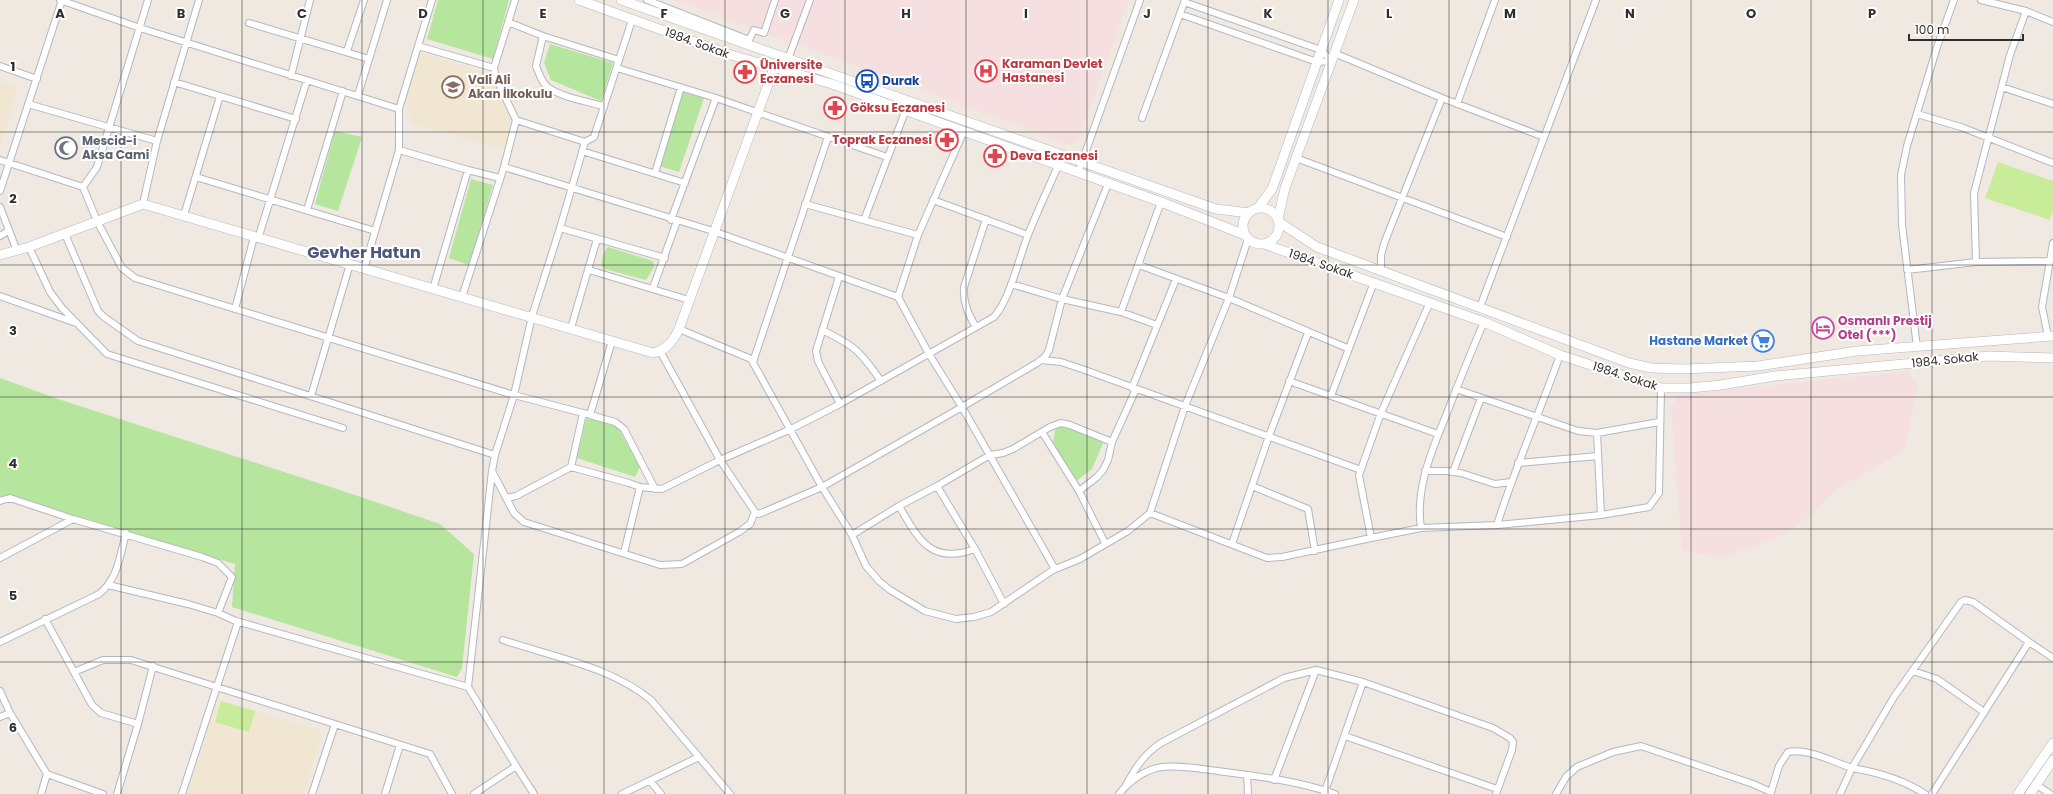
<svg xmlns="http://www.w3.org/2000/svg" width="2053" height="794" viewBox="0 0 2053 794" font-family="Poppins,sans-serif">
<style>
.education{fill:#f0e6d1}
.medical{fill:#f5dfe0}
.park{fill:#b6e59e}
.pitch{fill:#c9ec9a}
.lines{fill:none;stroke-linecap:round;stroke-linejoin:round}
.street-casing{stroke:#b4b7c1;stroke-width:8}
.secondary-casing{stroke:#b4b7c1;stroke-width:10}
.street{stroke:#fff;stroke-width:6}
.secondary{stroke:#fff;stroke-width:9}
.grid{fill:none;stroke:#2e2e2e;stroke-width:1;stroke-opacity:0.55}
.labels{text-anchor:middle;stroke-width:4;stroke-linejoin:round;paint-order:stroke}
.street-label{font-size:12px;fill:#2e2e2e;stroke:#fff}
.health-label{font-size:12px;font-weight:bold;fill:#be3a42;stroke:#fff;text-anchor:start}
.education-label{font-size:12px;font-weight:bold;fill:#785e54;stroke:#fff;text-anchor:start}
.transit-label{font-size:12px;font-weight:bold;fill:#164399;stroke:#fff;text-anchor:start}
.worship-label{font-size:12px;font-weight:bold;fill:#5b616d;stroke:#fff;text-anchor:start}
.hotel-label{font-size:12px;font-weight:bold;fill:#b23c85;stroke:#fff;text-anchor:start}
.shop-label{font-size:12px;font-weight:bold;fill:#366cbe;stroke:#fff;text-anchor:end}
.district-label{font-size:16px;font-weight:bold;fill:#4d5680;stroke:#fff}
.grid-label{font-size:13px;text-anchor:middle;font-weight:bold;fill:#2e2e2e;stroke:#fff;stroke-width:4;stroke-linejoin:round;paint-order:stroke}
</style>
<rect width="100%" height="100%" fill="#efe9e1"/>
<path class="education" d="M421,53L488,73L513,116L504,149L412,123L405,102Z
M0,81L14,86L17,91L0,147Z
M217,700L317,729L321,734L303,794H188Z"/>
<path class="medical" d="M675,0H1129L1078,141L1071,145Z
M1909,371L1918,388L1904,451L1835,490L1813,514L1782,535L1722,558L1682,550L1671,407L1678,395Z"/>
<path class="park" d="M438,0H509L493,59L427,39Z
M550,44L613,63L601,101L551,80L544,63Z
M681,92L704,98L679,172L659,166Z
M335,131L362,137L338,211L315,204Z
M471,179L493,185L469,265L449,258Z
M608,247L653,261L654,267L646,280L605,269L602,267C601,260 603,252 608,247Z
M0,378L61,400L352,494L440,524L474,554L462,668L457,677L232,607L235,564L0,496Z
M593,417L617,426L640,467L635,477L577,458L586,419Z
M1062,425L1104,441L1092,469L1076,481L1053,442L1055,430Z"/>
<path class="pitch" d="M1998,162L2053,181V210L2050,220L1985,198Z
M221,701L255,711L249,732L215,722Z"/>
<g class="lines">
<g class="street-casing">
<path id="street" d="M60,0L140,28L399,109
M647,0L749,40L754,30L764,33L775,0
M1981,0L2026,11L2053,22
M1184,2L1321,50L1332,61
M1180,14L1317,62L1332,61
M632,20L594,137L585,142L560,228L532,316L514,395L495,455L492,471L514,513L524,522L660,565L682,564L739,532L750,524L755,512
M508,22L543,36L619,60
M249,23L369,59
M543,36L536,66C539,73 542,84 549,88C564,98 586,101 603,106
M418,46L494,68
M347,51L364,0
M1334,53L1442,98L1544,137
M788,59L810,0
M0,66L37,79
M617,68L716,98L887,157
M291,76L310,0
M174,82L296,119
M2002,87L2053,104
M358,95L387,0
M28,104L157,141
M1457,104L1495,0
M1917,114L1961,127L2053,163
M1142,118L1185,0
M516,120L585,142
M399,150L468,170L433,289
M582,151L685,183
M1296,158L1507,237
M0,160L83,187L97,167L148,0
M504,167L713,231L898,297L929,354L962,407L1055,569
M468,170L500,178
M655,173L681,87
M1078,173L1140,0
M196,177L375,231
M83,187L97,221L122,268L135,278L514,395L583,413
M0,191L62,0
M933,200L1028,235
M143,204L157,141L199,0
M805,204L918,235
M0,207L17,251
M307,210L343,91
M184,215L220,96
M671,220L716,98
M864,220L905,112
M560,228L665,258
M65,234L98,311L104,317L138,341L495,455
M0,236L8,231
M258,239L307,80
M29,247L50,292L62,308L107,354L343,428
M1976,262L1974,193L2010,55L2026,11
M1139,265L1229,298L1347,348
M364,269L399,150V109L432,0
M1381,269V255L1385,241L1442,98
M589,270L689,300
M1907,270L1976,262L2049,261
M839,277L816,351L818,361L840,404
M1011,284L1062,299L1121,312L1157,325
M653,288L677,221
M0,296L76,323
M462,297L504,167L516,120L496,78L494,68L515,0
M898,297L918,235L963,133
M1480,307L1596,0
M235,309L254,237
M1121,312L1161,202
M1484,322C1471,352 1459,382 1447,413C1432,450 1415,488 1421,528L1497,525L1601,515L1649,507L1659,493L1661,388
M976,327C968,314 963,303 964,287L986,219
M571,328L597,239
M679,329L751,359L822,487L852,535L866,566L879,581L890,590L925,611L956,619L974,617L991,612L1053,570L1080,559L1128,531L1150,513L1185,406L1229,298L1248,239
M822,330C855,346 860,351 881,381
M2048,336L2042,307L2053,243
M612,341L590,415L615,422L624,429L655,489
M1917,347L1902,225L1901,175L1907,146L1937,47L1954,0
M660,351L720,460L755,512L759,514L822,487L962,407L1037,363L1045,357L1049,350L1062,299L1108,184
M1041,360L1061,362L1082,369L1361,470
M753,362L828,137
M1289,381L1438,434
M1132,388L1176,279
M1456,389L1578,431L1597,433L1659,422
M311,396L350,264
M1331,396L1374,282
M1042,432L1079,491L1105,543
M1597,433L1601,515
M1518,463L1598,456
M571,467L629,483L640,487L662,489L720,460L791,429L840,404L994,317C1010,299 1019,258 1028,235C1037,212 1048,189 1058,166
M492,471L468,687L516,766
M1425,471H1446L1461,473L1495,484L1511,482
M1453,472L1481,398
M937,486L975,549L1004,604
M1252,486L1308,509L1315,551
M1079,491L1097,477L1103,470L1108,460L1112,442L1136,389
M506,498L516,496L571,467L583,413L587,414
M0,501L10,498L73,519
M899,506C919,540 931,565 975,549
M1150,513L1267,558L1282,557L1371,538
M1497,525C1515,467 1540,412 1560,355
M1421,528L1371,538L1359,475L1381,413L1430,302
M852,535L899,506L937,486L990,455L1003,453L1013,449L1050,427L1061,423L1070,425L1112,442
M1232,544L1269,436L1308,333
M624,553L640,487
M0,558L73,519L202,557L218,563L232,577L218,613L188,604L108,585
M45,619L92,705L101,713L138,724L117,794
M236,621L468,687
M503,640C553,657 609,666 651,700L730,794
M0,642L99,594C118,579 120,555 126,533
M1913,671L1937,679L1984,712
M74,672L103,660H131L430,754L452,794
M0,691L10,713L47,774L41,794
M0,717L10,713
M138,724L153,666
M1345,736L1497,789
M47,774L103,794
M1247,775L1248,794
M1274,780L1316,670
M650,781L661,794
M1126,785C1136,767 1144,754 1161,743L1284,678L1316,670L1363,682L1493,728L1510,738L1513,742L1512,750L1496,794
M2037,785L2050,794
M1771,792L1779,766L1788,752C1808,748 1833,762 1852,768L1894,697L1961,602L1965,600L1973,602L2029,642
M182,794L238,622L218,613
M312,794L335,724
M385,794L400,745
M474,794L516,766L534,794
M622,794L699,757
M1119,794C1129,781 1146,769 1162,767C1180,765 1200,769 1218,771C1257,776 1298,781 1335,794
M1324,794L1363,682
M1556,794L1566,777L1577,767L1613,752L1641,746L1753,784L1771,792V794
M1840,794L1852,768C1876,772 1904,780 1925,794
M1932,794L2029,642L2053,658"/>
</g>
<g class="secondary-casing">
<path id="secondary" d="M579,0L731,55L832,84L1161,202L1245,235
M621,0L1216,209L1249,213
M1243 226a18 18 0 1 1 36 0a18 18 0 1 1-36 0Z
M1258,208L1272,189L1276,178L1339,0
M1278,219L1285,188L1354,0
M1279,222L1317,247L1629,363L1651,368L1683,369L1758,366L1857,351L2053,336
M1264,244L1484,322L1560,355L1661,388H1690L1721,385L1775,376L1989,356L2053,358
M0,255L29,247L143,204L653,353C668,349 673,341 679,329L774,68
M2018,794L2053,743
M2030,794L2053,760"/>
</g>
<use href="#street" class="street"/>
<use href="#secondary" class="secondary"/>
</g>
<path class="grid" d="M121,0V794M242,0V794M362,0V794M483,0V794M604,0V794M725,0V794M845,0V794M966,0V794M1087,0V794M1208,0V794M1328,0V794M1449,0V794M1570,0V794M1691,0V794M1811,0V794M1932,0V794M0,132H2053M0,265H2053M0,397H2053M0,529H2053M0,662H2053"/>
<defs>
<g id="hospital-ring" transform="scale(1.15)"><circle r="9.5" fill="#fff" stroke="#e0444e" stroke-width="1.5"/><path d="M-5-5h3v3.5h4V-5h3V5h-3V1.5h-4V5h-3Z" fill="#e0444e"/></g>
<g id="pharmacy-ring" transform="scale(1.15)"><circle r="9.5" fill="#fff" stroke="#e0444e" stroke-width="1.5"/><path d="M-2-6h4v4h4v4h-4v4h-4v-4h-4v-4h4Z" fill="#e0444e"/></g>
<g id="bus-ring" transform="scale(1.15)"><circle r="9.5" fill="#fff" stroke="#1a4fb4" stroke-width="1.5"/><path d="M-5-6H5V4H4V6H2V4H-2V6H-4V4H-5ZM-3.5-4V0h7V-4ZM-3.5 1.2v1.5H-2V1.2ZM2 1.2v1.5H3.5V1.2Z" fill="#1a4fb4"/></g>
<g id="school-ring" transform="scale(1.15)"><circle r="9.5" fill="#fff" stroke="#8d6e63" stroke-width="1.5"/><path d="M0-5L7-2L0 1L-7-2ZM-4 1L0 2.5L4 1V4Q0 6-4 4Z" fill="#8d6e63"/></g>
<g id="mosque-ring" transform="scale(1.15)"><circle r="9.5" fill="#fff" stroke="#6b7280" stroke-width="1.5"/><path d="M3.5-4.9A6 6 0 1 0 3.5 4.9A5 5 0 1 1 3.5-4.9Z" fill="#6b7280"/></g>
<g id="hotel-ring" transform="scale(1.15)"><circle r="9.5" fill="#fff" stroke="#d1479c" stroke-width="1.5"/><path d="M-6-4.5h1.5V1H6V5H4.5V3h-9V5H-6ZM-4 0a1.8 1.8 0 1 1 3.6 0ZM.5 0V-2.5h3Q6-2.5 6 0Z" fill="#d1479c"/></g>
<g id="supermarket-ring" transform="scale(1.15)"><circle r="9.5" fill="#fff" stroke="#3f7fe0" stroke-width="1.5"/><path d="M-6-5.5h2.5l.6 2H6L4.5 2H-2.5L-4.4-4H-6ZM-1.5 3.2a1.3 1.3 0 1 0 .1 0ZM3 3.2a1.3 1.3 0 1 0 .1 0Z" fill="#3f7fe0"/></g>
</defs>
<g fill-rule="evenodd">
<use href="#hospital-ring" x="986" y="71"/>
<use href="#pharmacy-ring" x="745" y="72"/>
<use href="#bus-ring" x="867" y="81"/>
<use href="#school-ring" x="453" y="87"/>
<use href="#pharmacy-ring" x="835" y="108"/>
<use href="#pharmacy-ring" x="947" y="140"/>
<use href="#mosque-ring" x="66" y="148"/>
<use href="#pharmacy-ring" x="995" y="156"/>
<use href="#hotel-ring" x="1823" y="328"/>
<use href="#supermarket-ring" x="1763" y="341"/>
</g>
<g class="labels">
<g class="street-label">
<text transform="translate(697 43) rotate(20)" y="4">1984. Sokak</text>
<text transform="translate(1321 264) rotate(19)" y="4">1984. Sokak</text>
<text transform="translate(1945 360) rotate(-6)" y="4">1984. Sokak</text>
<text transform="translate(1625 376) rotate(18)" y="4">1984. Sokak</text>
</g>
<g class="health-label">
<text x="1002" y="68">Karaman Devlet<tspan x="1002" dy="14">Hastanesi</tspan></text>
<text x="760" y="69">Üniversite<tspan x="760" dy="14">Eczanesi</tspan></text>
<text x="850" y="112">Göksu Eczanesi</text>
<text x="932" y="144" text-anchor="end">Toprak Eczanesi</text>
<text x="1010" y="160">Deva Eczanesi</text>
</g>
<g class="education-label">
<text x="468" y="84">Vali Ali<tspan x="468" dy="14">Akan İlkokulu</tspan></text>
</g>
<g class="transit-label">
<text x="882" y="85">Durak</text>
</g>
<g class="worship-label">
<text x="82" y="145">Mescid-i<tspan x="82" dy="14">Aksa Cami</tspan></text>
</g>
<g class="hotel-label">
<text x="1838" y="325">Osmanlı Prestij<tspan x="1838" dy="14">Otel (***)</tspan></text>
</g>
<g class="shop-label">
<text x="1748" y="345">Hastane Market</text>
</g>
<g class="district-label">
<text x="364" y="258">Gevher Hatun</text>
</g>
</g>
<g class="grid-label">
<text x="60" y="18">A</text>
<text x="181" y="18">B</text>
<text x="302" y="18">C</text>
<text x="423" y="18">D</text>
<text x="543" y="18">E</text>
<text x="664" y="18">F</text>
<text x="785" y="18">G</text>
<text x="906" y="18">H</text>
<text x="1026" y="18">I</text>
<text x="1147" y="18">J</text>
<text x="1268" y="18">K</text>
<text x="1389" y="18">L</text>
<text x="1510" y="18">M</text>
<text x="1630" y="18">N</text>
<text x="1751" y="18">O</text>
<text x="1872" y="18">P</text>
<text x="13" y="71">1</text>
<text x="13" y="203">2</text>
<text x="13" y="335">3</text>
<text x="13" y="468">4</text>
<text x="13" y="600">5</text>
<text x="13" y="732">6</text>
</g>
<path d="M1909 34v6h114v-6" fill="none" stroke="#2e2e2e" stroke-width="2"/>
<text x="1915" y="34" font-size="12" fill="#2e2e2e" stroke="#ffffff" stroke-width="3" paint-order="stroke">100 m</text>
</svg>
